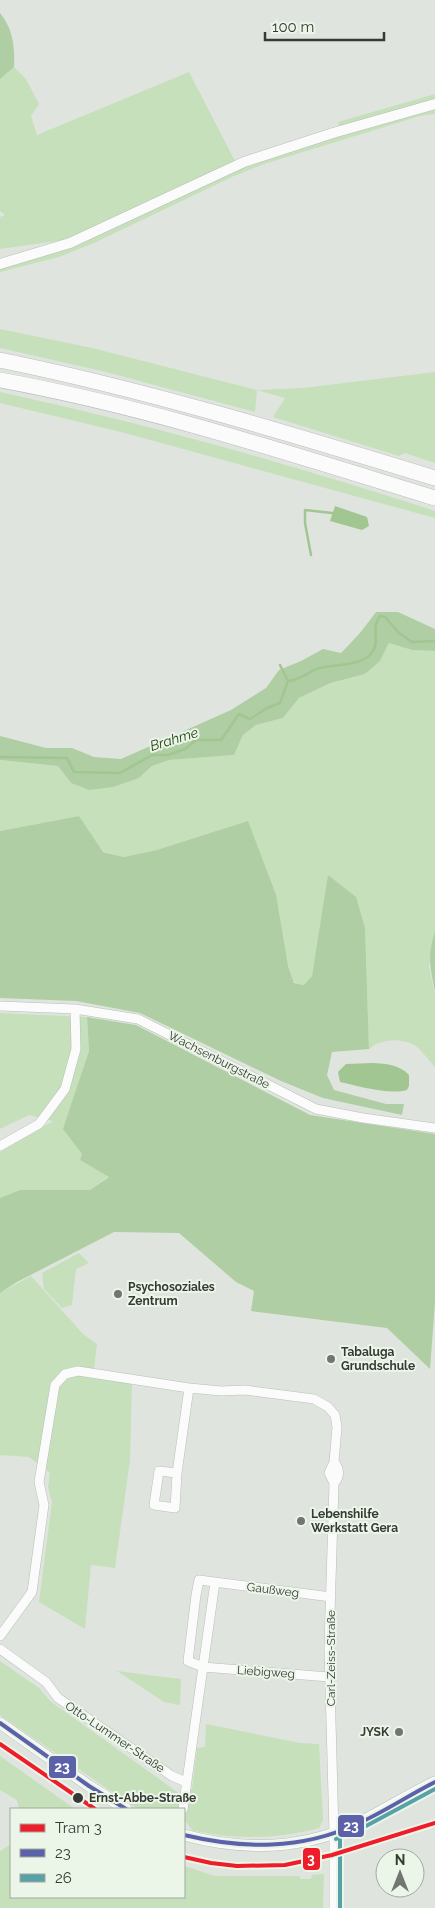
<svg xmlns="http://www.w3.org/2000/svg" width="435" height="1908" viewBox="0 0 435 1908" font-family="Raleway,sans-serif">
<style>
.green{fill:#c5e0bb}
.forest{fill:#afcea3}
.water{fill:#a1c691}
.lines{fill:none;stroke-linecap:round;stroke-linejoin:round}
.stream{stroke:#a1c691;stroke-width:2.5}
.minor-casing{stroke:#babeb9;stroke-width:10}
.tertiary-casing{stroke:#babeb9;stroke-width:11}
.secondary-casing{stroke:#babeb9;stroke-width:12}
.motorway-casing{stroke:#babeb9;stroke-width:16}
.minor{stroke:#fafbfa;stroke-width:9}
.tertiary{stroke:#fafbfa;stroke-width:10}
.secondary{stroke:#fafbfa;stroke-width:11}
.motorway{stroke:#fafbfa;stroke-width:15}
.bus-1-casing{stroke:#ebf5e8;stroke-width:8}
.bus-2-casing{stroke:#ebf5e8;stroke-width:8}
.bus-1{stroke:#5c62aa;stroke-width:4}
.bus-2{stroke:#57a1a9;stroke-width:4}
.tram-1-casing{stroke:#ebf5e8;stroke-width:8}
.tram-1{stroke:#ef1c29;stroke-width:4}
.poi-dot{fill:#717670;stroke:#ebf5e8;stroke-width:2}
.stop-dot{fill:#363a35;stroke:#ebf5e8;stroke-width:2}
.labels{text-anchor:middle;stroke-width:4;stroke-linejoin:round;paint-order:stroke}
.street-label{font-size:12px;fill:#363a35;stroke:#ebf5e8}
.poi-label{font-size:12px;font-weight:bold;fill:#363a35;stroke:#ebf5e8;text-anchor:start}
.stop-label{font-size:12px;font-weight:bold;fill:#363a35;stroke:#ebf5e8;text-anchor:start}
.water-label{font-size:14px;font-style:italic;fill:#1d3f0b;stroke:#ebf5e8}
.line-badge{stroke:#ebf5e8;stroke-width:2}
.badge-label{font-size:14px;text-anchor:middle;font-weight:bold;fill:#fff}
</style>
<rect width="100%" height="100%" fill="#dfe5de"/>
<path class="green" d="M14,67L26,79L39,104L31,116L37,135L189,72L235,161L64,240L0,249V217L5,215L0,211V79Z
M435,94V100L339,127L338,122Z
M435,107V114L420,116L264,164L234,176L94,243L59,257L0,272V268L251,163Z
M0,329L92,348L257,390L303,388L435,372V463L405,453L399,456L273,417L285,398L257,390L255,412L106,372L0,348Z
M0,392C147,424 292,464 435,511V518L121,432L0,403Z
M389,643L412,650L435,651V931L429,966L435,995V1067C429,1061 420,1047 412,1044C398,1038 381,1039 369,1049L365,928L329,875L312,976L304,985L294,982L288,966L157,850L124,857L102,851L79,816L0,831V760L58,766L71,783L89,790L139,778L152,766L169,760L234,755L243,735L256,725L283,718L299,698L332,683L365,674L380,661Z
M0,1013L87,1017L89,1051L64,1129L82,1154L80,1160L109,1176L90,1190H20L0,1198V1152L53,1121L29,1115L0,1129Z
M79,1253L89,1263L76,1269L72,1305L62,1308L44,1289L42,1273Z
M31,1276L83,1334L97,1344L93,1378L132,1383L130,1460L115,1568L91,1565L85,1629L39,1602L52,1502L48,1487L50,1473L29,1457L0,1455V1293Z
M0,1661L39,1688L50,1701L180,1794L192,1789L197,1748L205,1747L206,1724L300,1743L319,1744L323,1820L319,1828C279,1839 232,1840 192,1830L187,1823L184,1822V1809H139L131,1805L0,1715Z
M117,1671L181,1679L180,1705L164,1702Z
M0,1756L75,1809H19L17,1800L0,1790Z
M11,1844V1897H184V1866L215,1876H300V1879H311L312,1875L324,1874L323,1908H0V1851Z"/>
<path class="forest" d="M0,13C13,29 15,47 14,67L0,79Z
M376,612H398L435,629V651L412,650L389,643L380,661L365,674L331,683L299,698L283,718L256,725L243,735L234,755L169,760L152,766L139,778L113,787L89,790L71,783L58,766L0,760V736L46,748H72L94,757L121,759L231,710L266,688L279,670L301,661L323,649L341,653L360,633Z
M79,816L103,852L124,857L157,850L248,821L276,895L288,966L294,983L304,985L312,976L328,875L356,897L365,928L369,1049L332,1052L327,1075L334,1090L386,1104H404L402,1115L323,1098L281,1081L140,1013L76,1001L0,998V831Z
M435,931V992C430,965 427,959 435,931Z
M87,1017L136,1025L310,1115L435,1134V1302L430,1369L387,1328L251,1311L254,1291L236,1282L179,1233L114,1232L17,1282L0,1293V1198L20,1190H90L109,1177L80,1160L82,1154L63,1129L89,1051Z"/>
<path class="water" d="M335,506L367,517L369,526L362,530L330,521Z
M372,1063C386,1064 399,1064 409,1075V1086L407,1090C389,1095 358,1086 340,1082L338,1072L346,1064Z"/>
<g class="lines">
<path class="stream" d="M311,555L305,523V510L332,513
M280,665L288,681
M0,757L67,758L74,772L120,773L152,755H168L185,749L196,740H221L239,714L250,719L267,708L280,703L288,681C302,680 308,671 320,668C335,664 366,667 374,649C379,638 371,628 380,616L385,617L399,633L412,642L435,641"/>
<g class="minor-casing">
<path id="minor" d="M0,1006L75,1009L138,1019L316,1109L363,1118L435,1128
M0,1146L39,1124L65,1089L76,1049L75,1009
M177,1473L159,1471L154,1505L175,1508L177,1473L189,1388
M0,1636L32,1592L44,1505L39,1482L55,1385L65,1374L78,1371L189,1388L221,1391L245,1390L314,1399L328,1407L335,1415L337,1427L334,1462L329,1473L334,1483
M0,1649L46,1682L58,1698L172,1776L186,1782
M329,1677L203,1667L188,1661L196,1595L199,1580L331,1597
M183,1809L215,1582
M334,1908V1833L329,1647L334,1483C340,1477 340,1469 334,1462"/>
</g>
<g class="tertiary-casing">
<path id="tertiary" d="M0,264L70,243L244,162L333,133L435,104"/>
</g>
<g class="secondary-casing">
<path id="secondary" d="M0,1723L89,1786L126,1809
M184,1835C243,1851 301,1850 357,1824C383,1811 408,1795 435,1782"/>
</g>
<g class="motorway-casing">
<path id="motorway" d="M0,360C147,390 291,434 435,478
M0,380C148,407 291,454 435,498"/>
</g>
<use href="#minor" class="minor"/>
<use href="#tertiary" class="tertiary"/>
<use href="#secondary" class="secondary"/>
<use href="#motorway" class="motorway"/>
<g class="bus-1-casing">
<path id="bus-1" d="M0,1723L89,1786L126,1809
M184,1835C243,1849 301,1850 357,1824C384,1812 409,1795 435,1782"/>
</g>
<g class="bus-2-casing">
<path id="bus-2" d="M340,1833V1908
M336,1839L366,1826L435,1789"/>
</g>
<use href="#bus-1" class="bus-1"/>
<use href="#bus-2" class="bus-2"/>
<g class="tram-1-casing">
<path id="tram-1" d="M0,1744L95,1809
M184,1857L211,1863L237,1866L285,1865L332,1855L435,1823"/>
</g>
<use href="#tram-1" class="tram-1"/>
</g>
<g class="poi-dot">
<circle cx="118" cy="1294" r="5"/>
<circle cx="331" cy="1359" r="5"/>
<circle cx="301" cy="1521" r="5"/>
<circle cx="399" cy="1732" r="5"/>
</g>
<circle class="stop-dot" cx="78" cy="1798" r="6"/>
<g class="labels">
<g class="street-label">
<text transform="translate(219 1060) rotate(27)" y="4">Wachsenburgstraße</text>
<text transform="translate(273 1590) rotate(7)" y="4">Gaußweg</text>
<text transform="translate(331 1658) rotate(-90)" y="4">Carl-Zeiss-Straße</text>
<text transform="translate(266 1672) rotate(4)" y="4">Liebigweg</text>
<text transform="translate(115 1737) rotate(34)" y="4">Otto-Lummer-Straße</text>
</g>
<g class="poi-label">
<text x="128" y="1291">Psychosoziales<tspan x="128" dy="14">Zentrum</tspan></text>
<text x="341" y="1356">Tabaluga<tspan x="341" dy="14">Grundschule</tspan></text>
<text x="311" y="1518">Lebenshilfe<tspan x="311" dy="14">Werkstatt Gera</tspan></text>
<text x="389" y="1736" text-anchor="end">JYSK</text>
</g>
<g class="stop-label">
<text x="89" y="1802">Ernst-Abbe-Straße</text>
</g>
<g class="water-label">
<text transform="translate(174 739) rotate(-17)" y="5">Brahme</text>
</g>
</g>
<g class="line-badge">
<rect x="48" y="1755" width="29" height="24" rx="5" fill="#5c62aa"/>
<rect x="337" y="1814" width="28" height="24" rx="5" fill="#5c62aa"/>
<rect x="302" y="1847" width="19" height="24" rx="5" fill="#ef1c29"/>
</g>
<g class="badge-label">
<text x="62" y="1772">23</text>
<text x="351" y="1831">23</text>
<text x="311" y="1864">3</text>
</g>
<rect x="10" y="1808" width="175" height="90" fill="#ebf5e8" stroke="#a3aaa0"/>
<rect x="20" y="1824" width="25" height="8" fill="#ef1c29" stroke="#a3aaa0"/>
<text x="55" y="1833" font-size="15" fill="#363a35">Tram 3</text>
<rect x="20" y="1849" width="25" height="8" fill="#5c62aa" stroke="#a3aaa0"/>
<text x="55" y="1858" font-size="15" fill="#363a35">23</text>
<rect x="20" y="1874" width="25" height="8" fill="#57a1a9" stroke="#a3aaa0"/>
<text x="55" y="1883" font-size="15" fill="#363a35">26</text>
<g transform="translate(400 1873)"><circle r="24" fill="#ebf5e8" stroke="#a3aaa0"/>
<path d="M0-4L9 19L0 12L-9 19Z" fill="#717670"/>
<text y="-8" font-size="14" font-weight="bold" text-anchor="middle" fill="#363a35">N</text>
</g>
<path d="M265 32v8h119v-8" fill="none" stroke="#363a35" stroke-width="2.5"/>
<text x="272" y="32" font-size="15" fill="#363a35" stroke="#ebf5e8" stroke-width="4" paint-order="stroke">100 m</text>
</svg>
